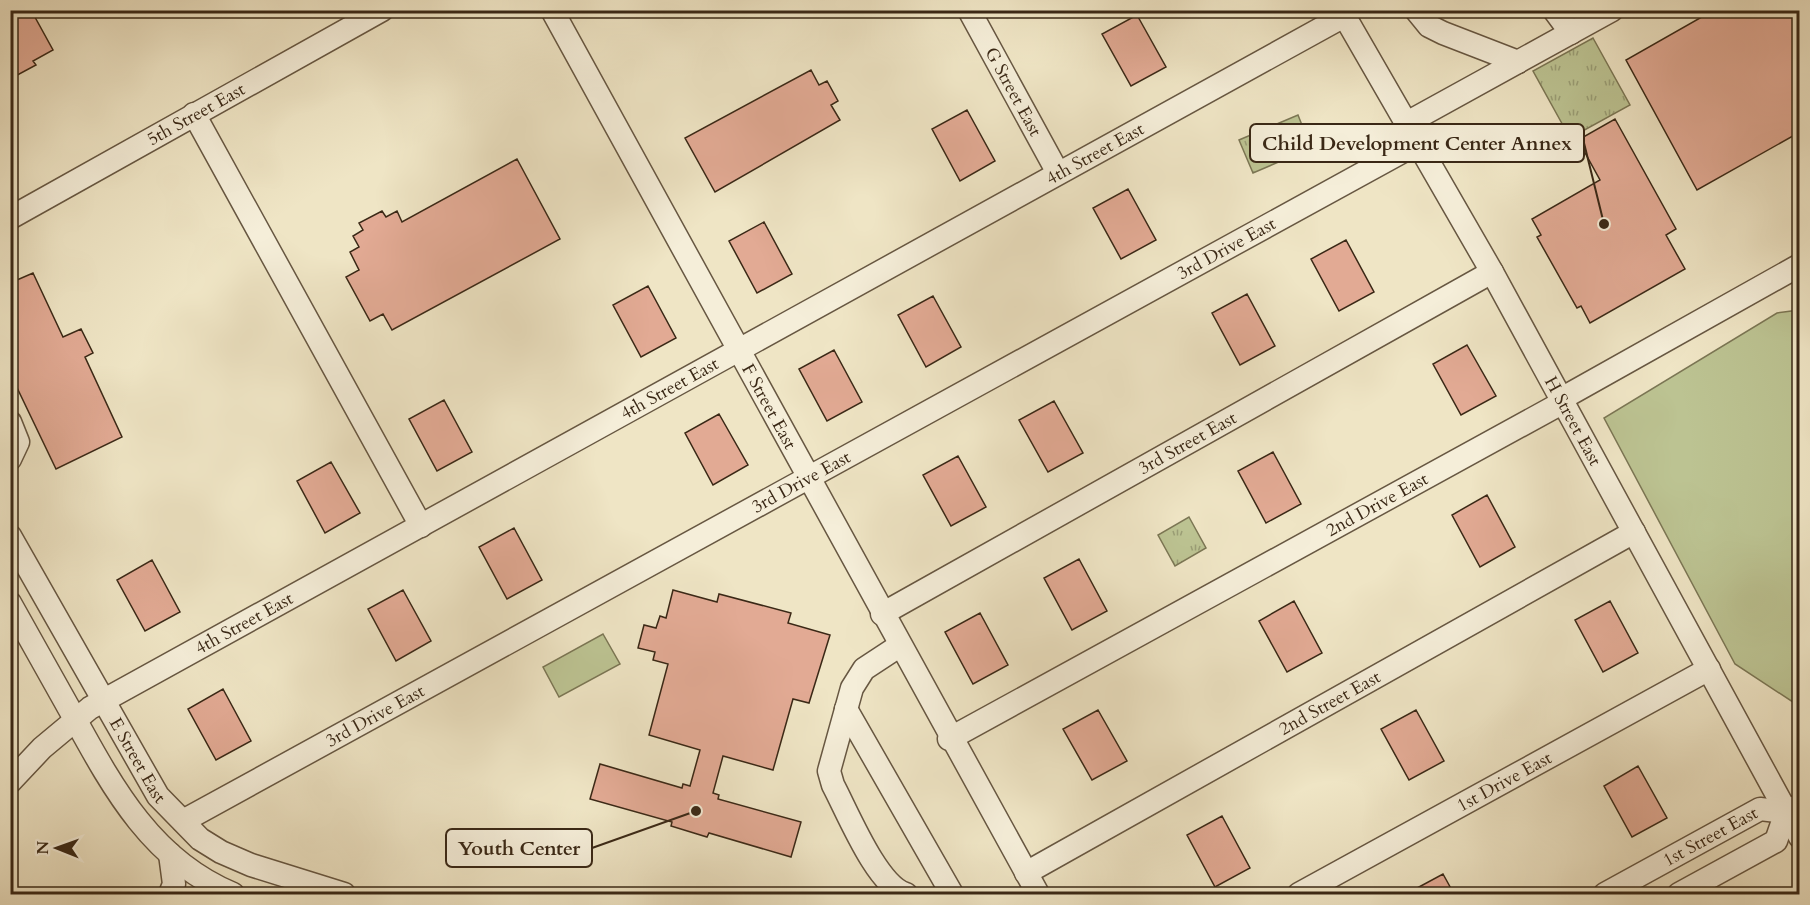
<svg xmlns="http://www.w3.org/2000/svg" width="1810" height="905" viewBox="0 0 1810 905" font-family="Cardo,serif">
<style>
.grass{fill:url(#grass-tufts);stroke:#7b7654;stroke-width:1.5}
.pitch{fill:#bcc392;stroke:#7b7654;stroke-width:1.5}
.building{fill:#e2aa94;stroke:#3a2816;stroke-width:1.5}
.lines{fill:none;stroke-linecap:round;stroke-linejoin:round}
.minor-casing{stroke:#675742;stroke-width:25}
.minor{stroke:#f5eed9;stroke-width:22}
.labels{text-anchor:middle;stroke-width:5;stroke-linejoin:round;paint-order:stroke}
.street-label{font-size:18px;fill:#3a2816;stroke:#f5eed9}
.leader{fill:none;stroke:#3a2816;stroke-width:2}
.callout-dot{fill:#3a2816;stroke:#f5eed9;stroke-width:2}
.callout{fill:#f5eed9;stroke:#3a2816;stroke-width:2}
.callout-label{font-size:20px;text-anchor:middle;font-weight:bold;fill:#3a2816}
</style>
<defs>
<pattern id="grass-tufts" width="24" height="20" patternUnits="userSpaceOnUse" patternTransform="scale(1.5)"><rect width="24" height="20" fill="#bcc392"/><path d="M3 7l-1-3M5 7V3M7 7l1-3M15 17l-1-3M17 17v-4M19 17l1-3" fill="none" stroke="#9a9e76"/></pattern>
</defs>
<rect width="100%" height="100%" fill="#efe5c5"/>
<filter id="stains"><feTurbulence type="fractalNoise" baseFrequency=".00333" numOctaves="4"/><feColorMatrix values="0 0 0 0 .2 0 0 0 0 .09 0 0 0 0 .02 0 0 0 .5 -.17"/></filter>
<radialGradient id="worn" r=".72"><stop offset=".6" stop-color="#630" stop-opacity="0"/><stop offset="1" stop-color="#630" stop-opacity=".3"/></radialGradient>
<path class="grass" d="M1593,38L1630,105L1570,138L1533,71Z
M1298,115L1311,148L1253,173L1239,140Z
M1189,517L1206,548L1175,566L1158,535Z"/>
<path class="pitch" d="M1799,310H1800L1799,706L1735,664L1604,418L1777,313Z
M603,634L620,664L559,697L543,667Z"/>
<path class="building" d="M10,10H31L53,50L33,61L36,65L10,79Z
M1714,10H1800V132L1697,190L1626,60Z
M1137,15L1166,67L1131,86L1102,34Z
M811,70L819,85L827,81L838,101L831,105L840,120L715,192L685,138Z
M967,110L995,161L960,181L932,129Z
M1615,119L1676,229L1666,235L1685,269L1590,323L1581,306L1577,308L1537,237L1541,235L1532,219L1600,180L1578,140Z
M517,159L560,239L392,330L383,314L370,321L346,277L359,270L350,252L359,247L353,236L363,230L359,223L382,211L386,217L397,211L402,222Z
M1128,189L1156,240L1121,259L1093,208Z
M764,222L792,274L757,293L729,241Z
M1346,240L1374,292L1339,311L1311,259Z
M33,273L63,337L81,329L93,353L85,357L122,437L56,469L10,373V283Z
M648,286L676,338L641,357L613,305Z
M1247,294L1275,346L1240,365L1212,313Z
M933,296L961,347L926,367L898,315Z
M1467,345L1496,396L1461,415L1433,364Z
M834,350L862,402L827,421L799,369Z
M444,400L472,452L437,471L409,419Z
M1054,401L1083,453L1048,472L1019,420Z
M719,414L748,465L713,485L685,433Z
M1273,452L1301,504L1266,523L1238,471Z
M958,456L986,507L951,526L923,475Z
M331,462L360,513L325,533L297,481Z
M1487,495L1515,547L1480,567L1452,515Z
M514,528L542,580L507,599L479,547Z
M1079,559L1107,611L1072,630L1044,578Z
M152,560L180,612L145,631L117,580Z
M403,590L431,641L396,661L368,609Z
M673,590L717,602L719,594L791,613L788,623L830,635L809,703L793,699L773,770L723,756L713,793L719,795L718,799L801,822L791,857L709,833L707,837L671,826L672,822L590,799L600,764L682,788L683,784L690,786L700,750L649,735L668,664L653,660L655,652L638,648L644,625L656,628L660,616L666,618Z
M1294,601L1322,653L1287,672L1259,621Z
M1610,601L1638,653L1603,672L1575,620Z
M980,613L1008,665L973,684L945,632Z
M223,689L251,741L216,760L188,709Z
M1098,710L1127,761L1092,780L1063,729Z
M1416,710L1444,761L1409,780L1381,729Z
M1638,766L1667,818L1632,837L1604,786Z
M1222,816L1250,868L1215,887L1187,835Z
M1443,874L1454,894H1406Z"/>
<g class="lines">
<g class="minor-casing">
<g id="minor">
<path id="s1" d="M552,10C715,305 874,601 1038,894"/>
<path id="s2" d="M969,10L1058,173"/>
<path id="s3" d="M1341,10L1492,272L1800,837"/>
<path d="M1416,10L1429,26L1443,33L1518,62"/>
<path d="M1554,10L1571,33"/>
<path d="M194,114L421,526"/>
<path d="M1407,123L1612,10"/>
<path id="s4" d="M10,218L382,10"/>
<path d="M10,422L18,442L10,459"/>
<path id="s5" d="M10,536L158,796L200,839L221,852L251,865L344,894"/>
<path d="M10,603C32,642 53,680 75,719C114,790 153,861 233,894"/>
<path id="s6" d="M882,614L1492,272"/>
<path d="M899,646L864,669L852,688L829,771L833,785C847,811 877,886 906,894"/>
<path d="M846,709L952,894"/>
<path id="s7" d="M949,739L1558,405L1561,399L1800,265"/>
<path id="s8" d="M10,782L42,748L90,708L1344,16"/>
<path id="s9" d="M183,821L1418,143"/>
<path d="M170,854L174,884L170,894"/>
<path id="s10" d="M1026,873L1634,532"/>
<path id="s11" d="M1299,894L1709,669"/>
<path id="s12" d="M1605,894L1760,809L1786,812L1796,807"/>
<path d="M1679,894L1776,841L1786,812"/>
</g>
</g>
<use href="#minor" class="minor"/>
</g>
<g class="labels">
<g class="street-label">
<text dy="6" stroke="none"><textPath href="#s2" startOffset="93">G Street East</textPath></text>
<text dy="6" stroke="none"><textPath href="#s4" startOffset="213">5th Street East</textPath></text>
<text dy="6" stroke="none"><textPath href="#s8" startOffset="1257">4th Street East</textPath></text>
<text dy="6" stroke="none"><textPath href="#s9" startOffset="1190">3rd Drive East</textPath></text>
<text dy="6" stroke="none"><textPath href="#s8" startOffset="771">4th Street East</textPath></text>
<text dy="6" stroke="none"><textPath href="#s1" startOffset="452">F Street East</textPath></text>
<text dy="6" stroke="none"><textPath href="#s3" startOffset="472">H Street East</textPath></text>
<text dy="6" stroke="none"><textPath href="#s6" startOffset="350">3rd Street East</textPath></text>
<text dy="6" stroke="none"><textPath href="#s9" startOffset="705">3rd Drive East</textPath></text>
<text dy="6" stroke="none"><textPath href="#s7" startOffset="488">2nd Drive East</textPath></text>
<text dy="6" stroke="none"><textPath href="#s8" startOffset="285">4th Street East</textPath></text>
<text dy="6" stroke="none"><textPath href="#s10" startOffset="348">2nd Street East</textPath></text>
<text dy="6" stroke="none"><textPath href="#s9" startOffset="219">3rd Drive East</textPath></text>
<text dy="6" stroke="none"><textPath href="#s5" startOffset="258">E Street East</textPath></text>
<text dy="6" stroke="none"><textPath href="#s11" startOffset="234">1st Drive East</textPath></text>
<text dy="6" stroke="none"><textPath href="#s12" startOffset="120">1st Street East</textPath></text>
</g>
</g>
<path class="leader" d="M1604 224L1584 143M696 811L592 848"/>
<g class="callout-dot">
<circle cx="1604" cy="224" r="6"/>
<circle cx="696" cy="811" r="6"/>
</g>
<g class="callout">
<rect x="1250" y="124" width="334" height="38" rx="6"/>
<rect x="446" y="829" width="146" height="38" rx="6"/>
</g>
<g class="callout-label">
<text x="1417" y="150">Child Development Center Annex</text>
<text x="519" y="855">Youth Center</text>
</g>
<rect width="1810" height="905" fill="none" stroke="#efe5c5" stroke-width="36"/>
<rect x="12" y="12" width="1786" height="881" fill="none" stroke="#3a2816" stroke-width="3"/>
<rect x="18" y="18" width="1774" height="869" fill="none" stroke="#3a2816" stroke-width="1.5"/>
<g transform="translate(57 848) rotate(271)" stroke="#f5eed9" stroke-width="4.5" paint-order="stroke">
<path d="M0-4.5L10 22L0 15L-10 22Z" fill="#3a2816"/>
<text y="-9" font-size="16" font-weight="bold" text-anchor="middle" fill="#3a2816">N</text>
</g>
<rect width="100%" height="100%" filter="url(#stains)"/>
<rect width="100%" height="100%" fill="url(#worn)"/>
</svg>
